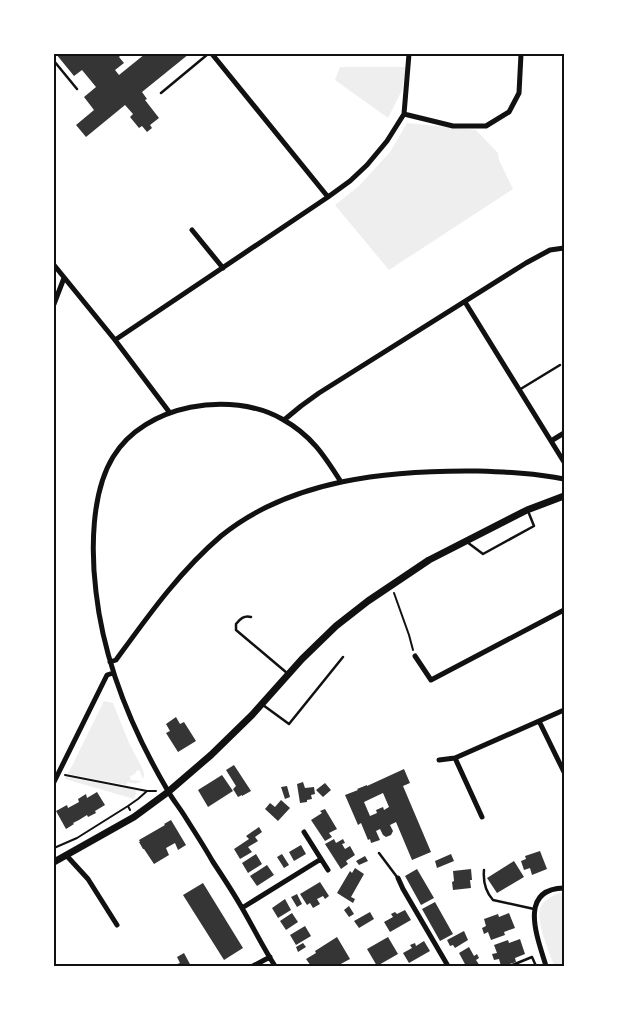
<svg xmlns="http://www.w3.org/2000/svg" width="618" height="1020" viewBox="0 0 618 1020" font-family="Roboto,sans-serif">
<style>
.green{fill:#eee}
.building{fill:#353535;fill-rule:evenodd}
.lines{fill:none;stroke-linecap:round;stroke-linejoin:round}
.path{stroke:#111;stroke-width:2}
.service{stroke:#111;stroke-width:2.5}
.minor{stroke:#111;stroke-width:5}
.secondary{stroke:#111;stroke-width:7}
.neatline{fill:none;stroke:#111;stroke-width:2}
</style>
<rect width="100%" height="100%" fill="#fff"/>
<path class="green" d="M340,67H406L402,90L388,118L335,80Z
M407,123L476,130L498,153L499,160L513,189L389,270L335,205L359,186L390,152Z
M104,701L113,703L129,743L143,770L144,775L143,779L141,775L140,771L137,770L135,774L130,776L131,780L141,781C137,785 132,783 128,782L126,785L68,774Z
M66,777L137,790L134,799L65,779Z
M559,893H564V965L554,966C550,952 533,918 542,904C547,898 553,896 559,893Z"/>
<path class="building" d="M56,54H120L121,55L119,57L124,63L115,70L119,75L145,54H189L142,92L147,99L145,100L159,118L150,125L152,128L147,132L142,126L139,128L130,117L133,114L125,105L86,137L76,125L94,110L84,97L96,87L82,70L74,76Z
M176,717L180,724L184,722L196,741L178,752L166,733L170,731L166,724Z
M234,765L251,791L242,796V795L238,797L233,789L236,786L226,770Z
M404,769L410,783L403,786L431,852L412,860L396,822L390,825L393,831L391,835L386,837L383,835L380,829L376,831L380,840L371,843L370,839L368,840L361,823L358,825L345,795L358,790L357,789L367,785V786ZM383,793L389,807L384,810L383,807L376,810L377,813L370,816L364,802Z
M222,775L233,791L208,807L198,790Z
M303,782L305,788L314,787L315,794L311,795L312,799L307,800V802L300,803L297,784Z
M325,783L331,790L323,797L316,790Z
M287,786L290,797L285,799L281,787Z
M97,792L105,805L95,811L96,813L88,817L87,815L79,820L73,823L74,824L66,829L56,811L67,805L68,808L79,802L78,799L86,794L87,798Z
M281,800L290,808L278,821L265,809L270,803L275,807Z
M325,809L337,829L329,833L332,837L325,841L311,820L322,813L320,811Z
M171,820L186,845L178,850L175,843L166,848L169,855L154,864L144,849H143L139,842H140L139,840L165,825L164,824Z
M259,827L262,832L255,837L258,841L248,847L252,852L240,859L234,849L249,839L246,836Z
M334,839L336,843L343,839L345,843L342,844L345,849L350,846L355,855L346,861L348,864L341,869L325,844Z
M301,845L306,854L294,861L289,852Z
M540,851L547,869L532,875L530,868L524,870L521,861L526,859L525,856Z
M256,854L262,864L248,873L242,863Z
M282,854L289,865L284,868L277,857Z
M451,854L454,861L437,868L435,861Z
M365,856L368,861L359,865L356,861Z
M514,861L524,877L497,893L487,878Z
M267,865L274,875L257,886L250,876Z
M355,868L364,874L351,897L355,899L353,903L337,893L350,871L352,873Z
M417,869L434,898L421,905L405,876Z
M471,869L472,880H470L471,888L453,890L452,882L454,881L453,871Z
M320,882L329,896L325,899L323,896L317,899L320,904L313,908L310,903L307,905L300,894Z
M203,883L243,948L224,960L183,895Z
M297,894L302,904L297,907L291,897Z
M285,899L291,910L278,918L272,908Z
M435,902L453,934L440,941L422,909Z
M349,906L354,914L349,917L344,910Z
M405,910L411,920L390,932L384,922L393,917L391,914L395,912L397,914Z
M370,912L374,919L359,928L354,921Z
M292,913L298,922L286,930L280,921Z
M509,913L515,928L504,932L505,935L491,940L488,932L484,934L482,928L486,926L484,919L498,914L499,917Z
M305,926L311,936L296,945L290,935Z
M464,931L468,940L455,948L453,945L450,946L447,940Z
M337,937L350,959L337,966H311L306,959L316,953L315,951Z
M388,937L398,954L377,966L367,949Z
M520,939L525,954L515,958L516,962L503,966H501L499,959L494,960L492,954L497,953L494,945L508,940L509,943Z
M424,941L430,951L409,963L403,953L412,948L410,945L415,943L416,946Z
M303,943L306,947L298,952L296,947Z
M469,947L474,956L477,954L479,958L476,960L480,966H466L459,953Z
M184,953L191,966H172L180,963L177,957Z"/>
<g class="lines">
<path class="path" d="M394,593L409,635L413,650
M65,775L147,791H156
M128,806L138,799L147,791
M54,848L77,838L128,806L130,810"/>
<path class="service" d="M54,61L77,89
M161,93L208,54
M519,390L560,365
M467,542L483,554L534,526L528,511
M251,617C244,615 240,619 236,624V630L287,673
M263,705L289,724L343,657
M379,853L397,877
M484,870C483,881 485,891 493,900L534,909
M510,966L532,957L536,966"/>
<path class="minor" d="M212,54L328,197
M404,114L453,126H486L509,112L519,93L521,54
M192,230L223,268
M54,265L115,340L170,413
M465,302L564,462
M54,304L64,278
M115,340L328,197L350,181L367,165L387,141L404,114L409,54
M284,420L301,406L319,393L526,263L550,250L564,248
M551,441L564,433
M415,656L431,680L564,610
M110,662L116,660C148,616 179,572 221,536C291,479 390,470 477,471C506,472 536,473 564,479
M539,721L564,772
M455,758L482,817
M439,760L455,758L564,710
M54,782L107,675L113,673
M304,832L328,870
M66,855L88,879L117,925
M398,878L403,889L448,966
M242,908L321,859
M253,966L270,957
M275,966C263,947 253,927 242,908C233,892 223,877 213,862C204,846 194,831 184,815C179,807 173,800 168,791C132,730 104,663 96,592C91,551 91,493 113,457C145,404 231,390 282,419C311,435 324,455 341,482
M546,966C538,939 517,889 564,888"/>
<path class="secondary" d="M54,862L134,817L168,792L211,755L252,715L302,659L336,626L368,601L429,560L527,510L564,496"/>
</g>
<rect width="618" height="1020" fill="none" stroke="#ffffff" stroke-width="110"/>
<rect x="55" y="55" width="508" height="910" class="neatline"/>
</svg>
